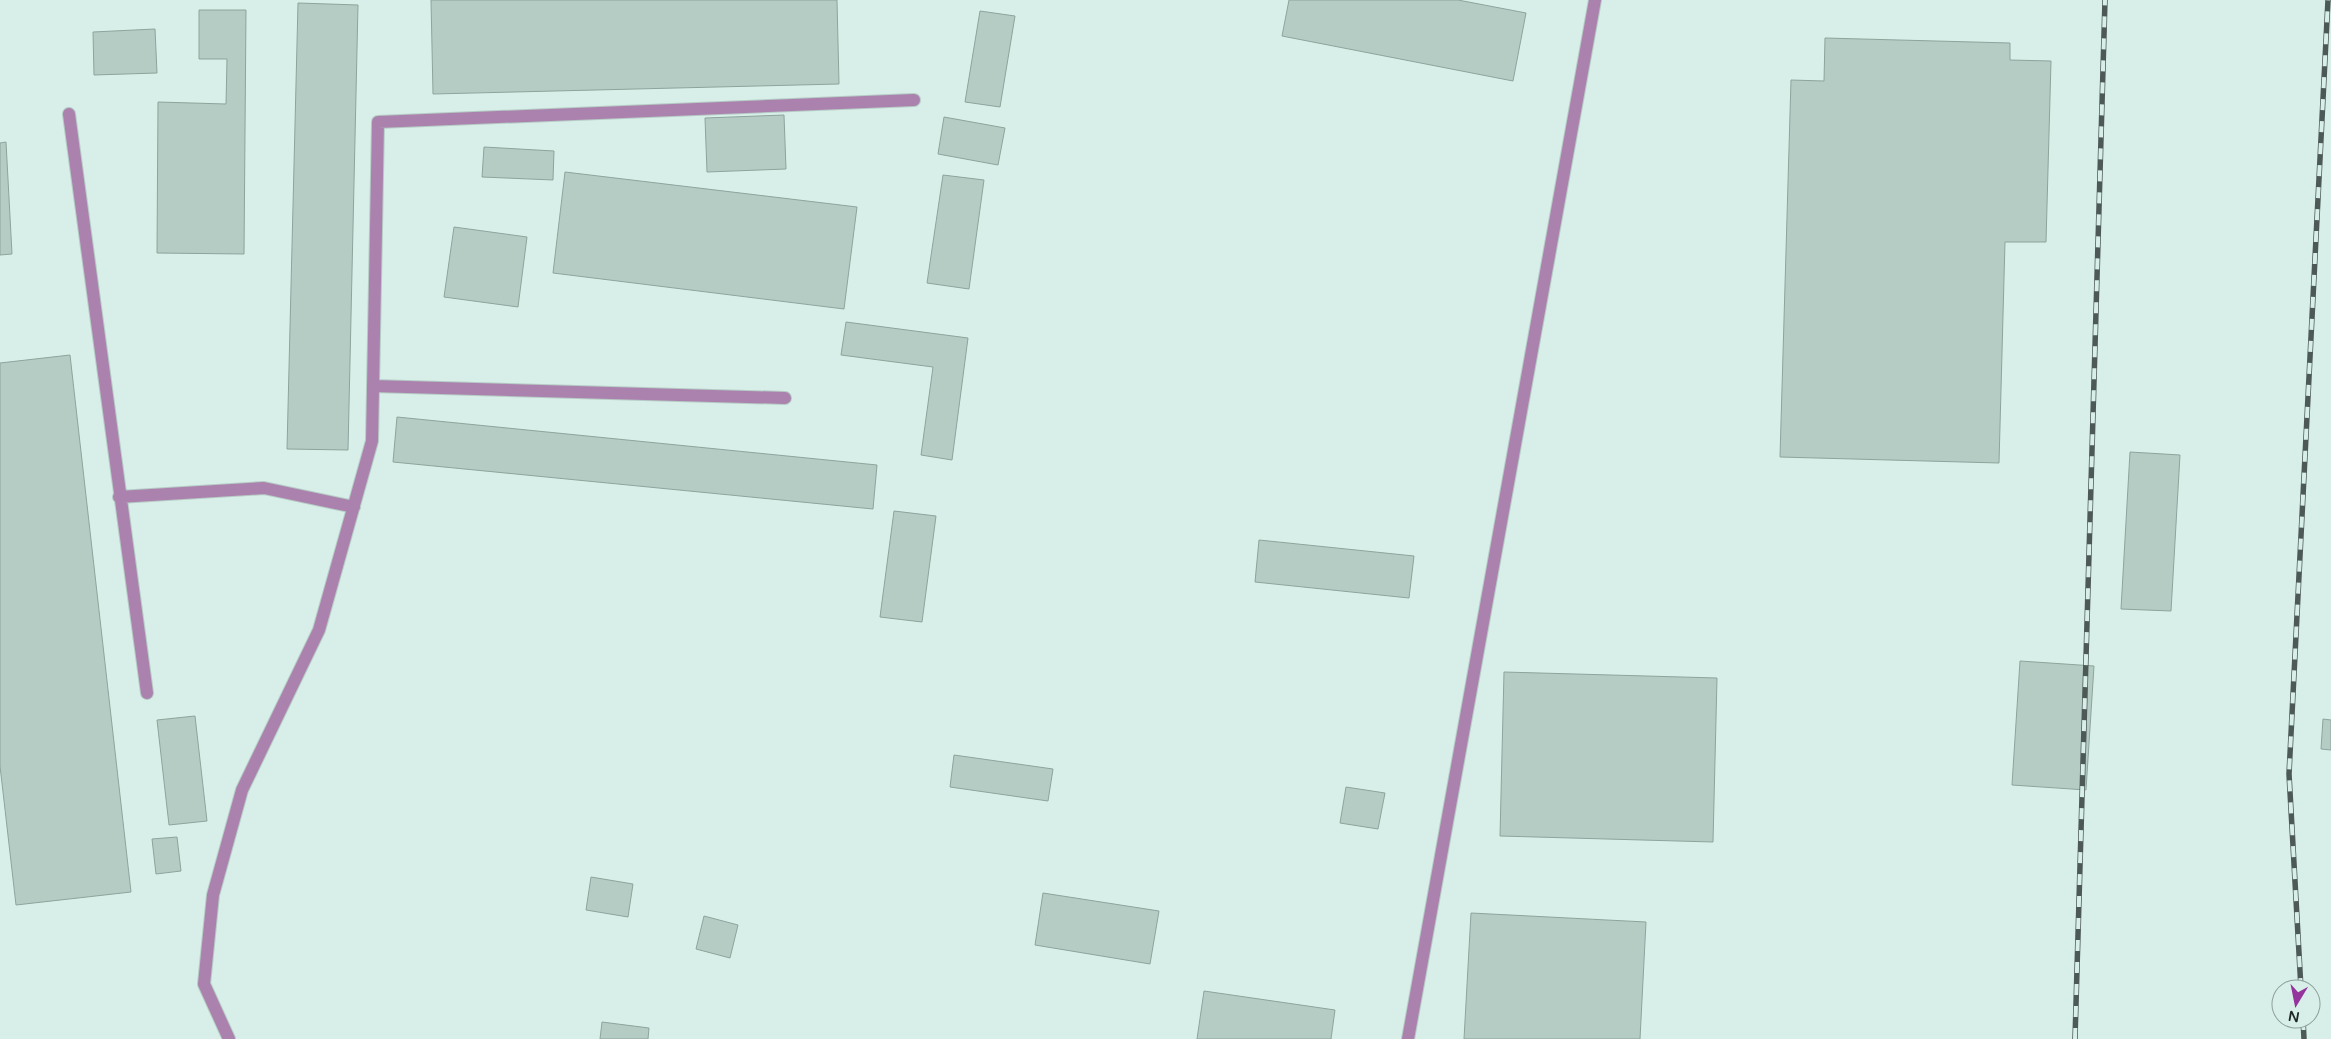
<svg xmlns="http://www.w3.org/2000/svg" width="2331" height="1039" viewBox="0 0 2331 1039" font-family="'Varela Round',sans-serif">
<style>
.building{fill:#b5ccc5;stroke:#8da49d}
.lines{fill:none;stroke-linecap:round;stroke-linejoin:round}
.lane-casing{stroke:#b6cbc5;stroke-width:14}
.lane{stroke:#ab82ae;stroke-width:12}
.rail-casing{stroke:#4d5956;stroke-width:5.5}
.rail{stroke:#d7efe8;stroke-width:4;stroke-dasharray:11;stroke-linecap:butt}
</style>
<rect width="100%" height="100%" fill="#d7efe8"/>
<path class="building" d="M431,0H837L839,84L433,94Z
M1289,0H1458L1526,13L1513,81L1282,36Z
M298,3L358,5L348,450L287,449Z
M199,10H246L244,254L157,253L158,102L226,104L227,59H199Z
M980,11L1015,16L1000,107L965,102Z
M155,29L157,73L94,75L93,32Z
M1825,38L2010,43V60L2051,61L2046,242H2005L1999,463L1780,457L1791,80L1824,81Z
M784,115L786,169L707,172L705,118Z
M944,117L1005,128L998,165L938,154Z
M6,142L12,254L0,255V143Z
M484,147L554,151L553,180L482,177Z
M565,172L857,207L844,309L553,273Z
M943,175L984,180L969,289L927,283Z
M454,227L527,237L518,307L444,297Z
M846,322L968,338L952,460L921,455L933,367L841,355Z
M70,355L131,892L16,905L0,766V363Z
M397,417L877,465L873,509L393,462Z
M2130,452L2180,455L2171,611L2121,609Z
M894,511L936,516L922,622L880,617Z
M1259,540L1414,556L1409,598L1255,582Z
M2020,661L2094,666L2086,790L2012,785Z
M1504,672L1717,678L1713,842L1500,836Z
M195,716L207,821L169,825L157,720Z
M2323,719L2331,720V750L2321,749Z
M954,755L1053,769L1048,801L950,787Z
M1346,787L1385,793L1378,829L1340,823Z
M177,837L181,871L156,874L152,839Z
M591,877L633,884L628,917L586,910Z
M1043,893L1159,911L1150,964L1035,945Z
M1471,913L1646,922L1640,1039H1464Z
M704,916L738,925L730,958L696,949Z
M1204,991L1335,1010L1331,1039H1197Z
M602,1022L649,1028L648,1039H600Z"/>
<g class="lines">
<g class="lane-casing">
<path id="lane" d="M69,114L147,693
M373,386L785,398
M119,497L264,488L354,507
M229,1039L204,984L213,895L242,790L319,630L372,441L378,122L914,100
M1408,1039L1595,0"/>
</g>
<use href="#lane" class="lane"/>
<g class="rail-casing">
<path id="rail" d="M2301,989L2289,774L2328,0
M2303,1019L2304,1039
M2075,1039L2105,0"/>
</g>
<use href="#rail" class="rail"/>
</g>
<g transform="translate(2296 1004) rotate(190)"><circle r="24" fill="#d7efe8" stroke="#8ea09b"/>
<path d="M0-4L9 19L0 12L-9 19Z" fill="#94349c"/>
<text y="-8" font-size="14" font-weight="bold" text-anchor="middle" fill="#202927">N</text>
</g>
</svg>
